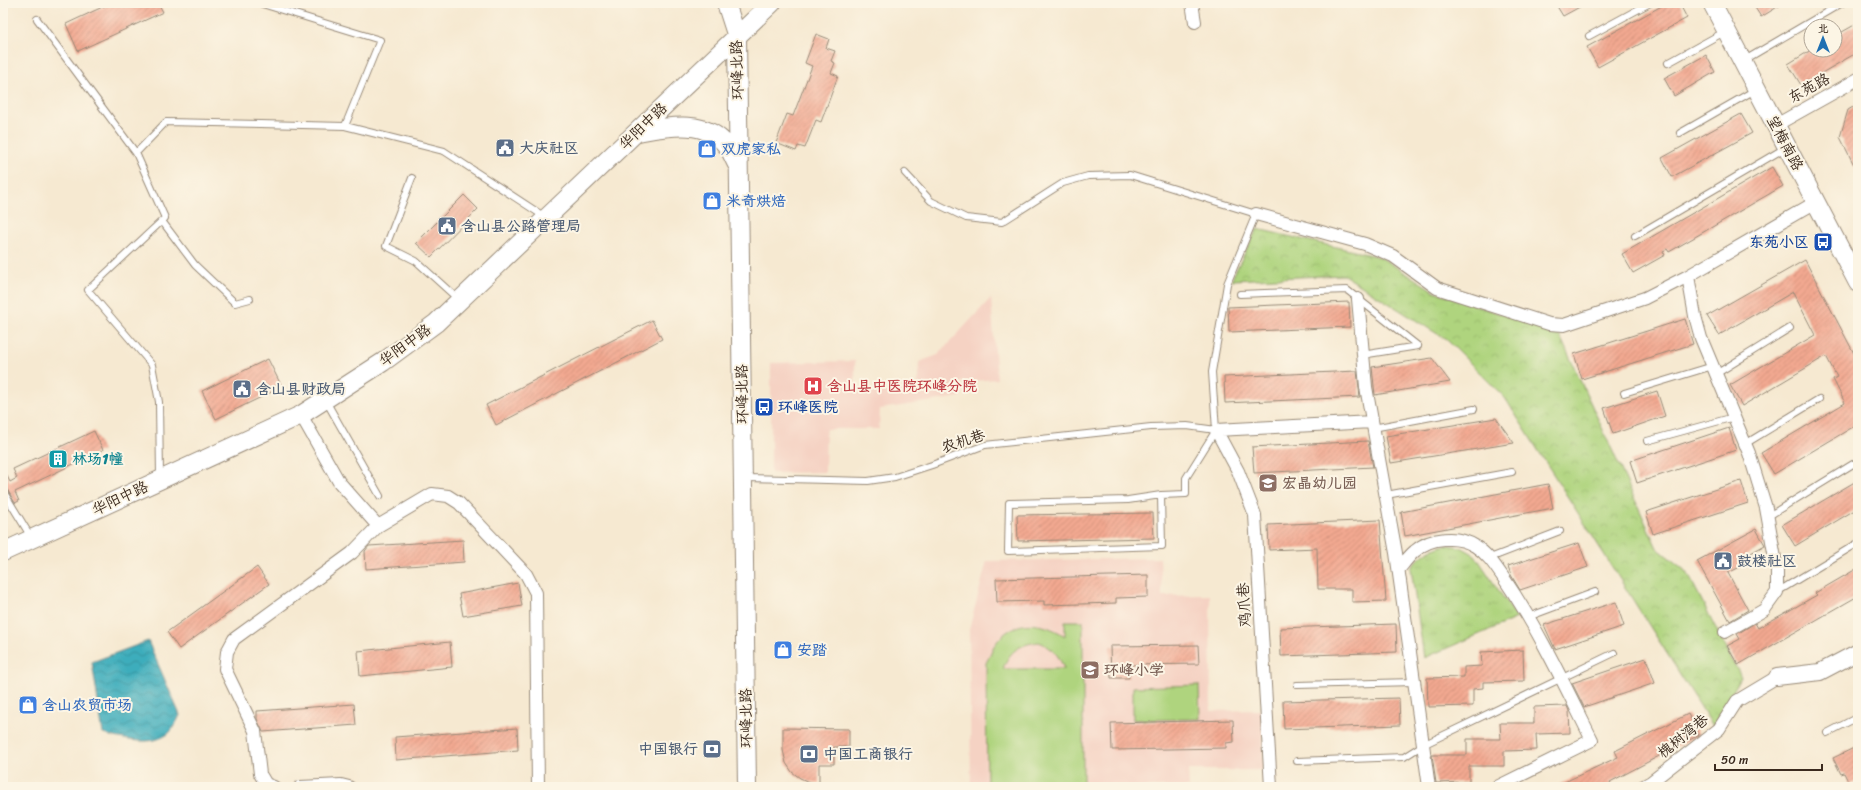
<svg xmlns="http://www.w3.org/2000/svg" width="1861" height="790" viewBox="0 0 1861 790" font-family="Sriracha,'LXGW WenKai TC',sans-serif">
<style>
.built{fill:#f5d2c3}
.grass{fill:url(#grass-tufts);stroke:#757f4e}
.park{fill:url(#park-crowns);stroke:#757f4e}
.pitch{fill:#afd47e;stroke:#757f4e;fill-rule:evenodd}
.water{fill:url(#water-waves);stroke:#3c6c6d}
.building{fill:url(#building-hatch)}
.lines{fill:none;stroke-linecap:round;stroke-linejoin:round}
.service-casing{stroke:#988a78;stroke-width:8}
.minor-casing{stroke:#988a78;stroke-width:14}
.tertiary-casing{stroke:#988a78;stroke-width:18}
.secondary-casing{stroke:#988a78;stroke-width:20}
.service{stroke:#fff;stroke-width:6}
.minor{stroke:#fff;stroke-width:12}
.tertiary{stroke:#fff;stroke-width:16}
.secondary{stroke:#fff;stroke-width:18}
.labels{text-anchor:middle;stroke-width:4;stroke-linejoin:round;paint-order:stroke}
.street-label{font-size:15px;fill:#3b2a1e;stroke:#fcf5e5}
.service-label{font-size:15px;font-weight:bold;fill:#4e5e75;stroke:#fcf5e5;text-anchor:start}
.shop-label{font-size:15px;font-weight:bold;fill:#366cbe;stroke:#fcf5e5;text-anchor:start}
.transit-label{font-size:15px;font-weight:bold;fill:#164399;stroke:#fcf5e5;text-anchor:end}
.health-label{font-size:15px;font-weight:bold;fill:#be3a42;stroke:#fcf5e5;text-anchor:start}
.culture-label{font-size:15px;font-weight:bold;fill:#0d838f;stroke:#fcf5e5;text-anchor:start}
.education-label{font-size:15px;font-weight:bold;fill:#785e54;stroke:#fcf5e5;text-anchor:start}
</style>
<defs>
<pattern id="grass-tufts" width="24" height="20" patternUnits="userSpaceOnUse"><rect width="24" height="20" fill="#afd47e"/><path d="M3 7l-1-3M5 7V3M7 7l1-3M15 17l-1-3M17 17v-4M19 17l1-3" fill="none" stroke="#97b66c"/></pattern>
<pattern id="park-crowns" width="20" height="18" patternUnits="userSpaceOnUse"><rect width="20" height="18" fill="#afd47e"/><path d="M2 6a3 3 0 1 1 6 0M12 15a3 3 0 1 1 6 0" fill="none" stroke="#97b66c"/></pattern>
<pattern id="water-waves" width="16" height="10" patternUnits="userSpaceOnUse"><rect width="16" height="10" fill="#3eadbc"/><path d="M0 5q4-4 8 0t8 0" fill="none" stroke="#358d98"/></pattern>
<pattern id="building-hatch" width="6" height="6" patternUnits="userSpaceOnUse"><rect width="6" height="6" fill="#f3a991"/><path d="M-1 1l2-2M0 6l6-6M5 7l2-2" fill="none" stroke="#c68a76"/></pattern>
</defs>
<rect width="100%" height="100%" fill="#fcf5e5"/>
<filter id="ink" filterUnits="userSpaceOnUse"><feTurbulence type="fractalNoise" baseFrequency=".025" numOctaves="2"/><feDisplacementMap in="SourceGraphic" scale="8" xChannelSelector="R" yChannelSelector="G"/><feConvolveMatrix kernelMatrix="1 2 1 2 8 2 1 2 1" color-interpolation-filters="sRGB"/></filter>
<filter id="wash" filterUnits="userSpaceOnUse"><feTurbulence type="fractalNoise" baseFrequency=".012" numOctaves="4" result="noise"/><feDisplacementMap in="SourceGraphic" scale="16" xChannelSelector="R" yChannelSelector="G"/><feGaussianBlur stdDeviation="0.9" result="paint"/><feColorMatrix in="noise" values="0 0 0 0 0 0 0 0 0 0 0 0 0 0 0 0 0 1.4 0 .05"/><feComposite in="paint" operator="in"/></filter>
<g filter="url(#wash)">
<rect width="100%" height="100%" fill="#f6e9d1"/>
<path class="built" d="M991,298L997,379L961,382L960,397L880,409L879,429H826L825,472L771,473V363L855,361V392L918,390L919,362L938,355Z
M1160,558L1162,596L1210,595L1211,711L1263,710V770H1188L1189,787H971L969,630L987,561Z"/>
<path class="grass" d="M1446,545L1461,547L1475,555L1517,618L1424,658L1411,568C1421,555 1429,549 1446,545Z"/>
<path class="park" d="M1257,229L1380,257L1434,291L1559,334L1657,548L1687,572L1741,677L1713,726L1505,398L1447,340L1344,275L1231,280Z"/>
<path class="pitch" d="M1065,621H1083V787H987L986,663C989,658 991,651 994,646C1012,618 1040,620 1065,636ZM1039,642C1053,648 1059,655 1064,669H1003C1009,651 1020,644 1039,642Z
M1199,685L1200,719L1133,720V687Z"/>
<path class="water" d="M148,641L180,715C177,721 173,730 168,734C150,747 123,739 103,734L92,662Z"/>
<g id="blocks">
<path class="building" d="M111,3H158L163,12L78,51L66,24Z
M1555,3H1587L1563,16Z
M1667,3H1679L1687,18L1598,67L1587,47Z
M1752,3H1784L1761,17Z
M1858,23V52L1801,85L1788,64L1811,50H1835V36Z
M816,34L829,39L826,48L835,51L831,61L835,63L831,73L838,76L821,122L816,120L805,148L798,146L796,151L776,143L787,114L793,116L812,66L805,63Z
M1706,55L1715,72L1674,96L1664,78Z
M1858,104V173L1840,137L1848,110Z
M1741,114L1752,133L1672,177L1662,158Z
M1772,167L1783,186L1669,252L1667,249L1663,251L1665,255L1633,273L1622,254Z
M464,195L478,209L431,257L416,243Z
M1805,260L1858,361V424L1774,474L1761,453L1845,403L1833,379L1837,377L1826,356L1742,406L1730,385L1815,335L1793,292L1719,335L1707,316Z
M1349,302L1350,327L1229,332L1228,307Z
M1685,319L1693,344L1582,379L1574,354Z
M652,320L662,339L496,425L486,405Z
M1432,358L1450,382L1375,395L1372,367Z
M268,359L282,387L216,419L202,391Z
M1357,371L1360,397L1225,403L1224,377Z
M1657,391L1665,416L1613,434L1604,408Z
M1496,418L1514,443L1391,463L1386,436Z
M1729,428L1736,450L1637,483L1630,461Z
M94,431L103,450L15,492L19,501L15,503L7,489L3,487V468L10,482L17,478L13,469Z
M1368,441L1373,467L1254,473L1252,447Z
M1858,480V508L1795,546L1782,525Z
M1741,481L1748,503L1653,534L1646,512Z
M1548,484L1553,508L1405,536L1401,512Z
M1153,513L1154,538L1018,541L1017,515Z
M1380,520L1386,601L1352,602V589H1318L1317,548L1269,550L1268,525Z
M1756,529L1765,545L1742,558L1746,564L1728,573L1748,610L1730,621L1697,561Z
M463,540L464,562L366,569L365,551L369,546Z
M1579,543L1588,567L1520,590L1511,575L1508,566Z
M257,567L269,584L179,649L167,632Z
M1858,568V596L1738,665L1727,646L1740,639L1737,634L1755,623L1758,628L1817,595L1815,593Z
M1148,575V597L1116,598V603L1044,605V601L997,602L996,579Z
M518,583L522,606L463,616L459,594Z
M1616,602L1624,626L1555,649L1544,625Z
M1396,624L1397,652L1281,656L1280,628Z
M450,642L452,667L360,676L358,651Z
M1198,645L1199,664L1128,665L1129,678H1111L1110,646Z
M1523,650L1524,681L1483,682V688L1473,689V706L1428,707L1427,678L1464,677V667L1482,666L1481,652Z
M1646,658L1655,683L1584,707L1572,683Z
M1399,698L1400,725L1284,729L1283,701Z
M354,704L356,725L263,732L257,719V711Z
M1567,706L1569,711L1570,733L1536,734L1537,750L1504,751V766H1469V782L1436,783L1432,755H1467V739H1501L1500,723H1534V707Z
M1688,714L1699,735L1610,782L1613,787H1554L1618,757L1615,751Z
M1233,720L1234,742L1226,743V748L1112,750L1111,723Z
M517,728L518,750L396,760L395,737Z
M783,728L849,729V747H834V764H819V783L809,782L800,778L792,772L786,763L783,750Z
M1858,746V781L1850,785L1844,773L1841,774L1833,758Z"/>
</g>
</g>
<g filter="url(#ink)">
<use href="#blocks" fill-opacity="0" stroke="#988a78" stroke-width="1"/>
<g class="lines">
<g class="service-casing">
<path id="service" d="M259,3L380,40L345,126
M37,19L136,153L165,218L88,290L152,365L159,402L160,477
M1589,36L1650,3
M1743,61L1842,3
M1668,63L1726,31
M1680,133L1755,90
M136,153L166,122L345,126L444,151L545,217
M905,173L931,201L966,218L1002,222L1063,183L1088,176L1130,175L1256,214L1227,284L1212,372L1216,430L1186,478V494L1161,495L1128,500L1009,503L1008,551L1162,546L1161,495
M412,178L386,246L416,261L459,300
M162,221L195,265L235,303L250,299
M1635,236L1785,148
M1240,294L1347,290L1418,346
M1362,355L1418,346
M1716,374L1790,328
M1624,393L1713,366
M326,401L380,496
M1373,428L1474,409
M1647,441L1734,417
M1745,444L1819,399
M745,478L868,481L895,477L932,465L985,445L1151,427L1187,426L1216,430
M3,491L31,537
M1386,495L1512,472
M1767,517L1853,464
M1490,558L1560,531
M1777,592L1858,543
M1528,617L1595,592
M1297,685L1414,682
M1827,733L1858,717
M1297,761L1404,757L1423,745L1614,653"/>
</g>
<g class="minor-casing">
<path id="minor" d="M1192,3L1195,22
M1776,125L1858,79
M1256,214L1365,244L1393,256L1437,288L1549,324L1564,325L1645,298L1688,276L1816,202
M1688,276L1695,316L1701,338L1749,453L1766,508L1777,569V592L1764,610L1725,632
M1358,299L1366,387L1396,553L1429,787
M301,415L339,482L378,526
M1399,569C1404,563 1409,556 1415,551C1430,537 1458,535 1475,546C1488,554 1496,567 1505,580C1539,630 1565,686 1592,740L1497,787
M274,787L266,784L260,774L255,731L225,669L227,652L234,639L352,553L378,526L432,494L448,496L459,503L526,574L536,593L538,787
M300,787L341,785L349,787
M1271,787L1255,515L1238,471L1216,430L1372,422
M1642,787L1651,782L1719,729L1737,701L1777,677"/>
</g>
<g class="tertiary-casing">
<path id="tertiary" d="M1777,677L1820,672L1858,652"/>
</g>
<g class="secondary-casing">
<path id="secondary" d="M726,3L737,37L747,787
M1712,3L1858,283
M637,132C667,127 705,118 727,146C732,152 734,160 738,166
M3,552L301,415L383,362L436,323L772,3"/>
</g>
<use href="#service" class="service"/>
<use href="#minor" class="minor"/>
<use href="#tertiary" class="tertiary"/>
<use href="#secondary" class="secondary"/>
</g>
</g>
<defs>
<g id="civic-square" transform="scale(1)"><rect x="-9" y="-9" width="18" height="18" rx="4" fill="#5c6f8a" stroke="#fcf5e5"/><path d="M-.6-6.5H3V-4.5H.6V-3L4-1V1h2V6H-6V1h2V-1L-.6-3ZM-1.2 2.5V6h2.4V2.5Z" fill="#fff"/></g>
<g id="shop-square" transform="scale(1)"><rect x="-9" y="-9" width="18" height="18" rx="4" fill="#3f7fe0" stroke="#fcf5e5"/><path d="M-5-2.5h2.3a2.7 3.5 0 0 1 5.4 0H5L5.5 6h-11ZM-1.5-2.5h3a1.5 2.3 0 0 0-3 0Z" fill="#fff"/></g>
<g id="bus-square" transform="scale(1)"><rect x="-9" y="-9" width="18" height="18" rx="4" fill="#1a4fb4" stroke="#fcf5e5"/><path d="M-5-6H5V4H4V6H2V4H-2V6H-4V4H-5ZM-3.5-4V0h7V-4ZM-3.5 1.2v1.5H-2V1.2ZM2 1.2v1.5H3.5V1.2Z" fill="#fff"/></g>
<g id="hospital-square" transform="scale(1)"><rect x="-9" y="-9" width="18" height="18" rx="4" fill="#e0444e" stroke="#fcf5e5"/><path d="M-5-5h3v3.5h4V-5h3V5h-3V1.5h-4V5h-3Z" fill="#fff"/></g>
<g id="building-square" transform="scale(1)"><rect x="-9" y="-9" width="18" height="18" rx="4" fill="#0f9aa8" stroke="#fcf5e5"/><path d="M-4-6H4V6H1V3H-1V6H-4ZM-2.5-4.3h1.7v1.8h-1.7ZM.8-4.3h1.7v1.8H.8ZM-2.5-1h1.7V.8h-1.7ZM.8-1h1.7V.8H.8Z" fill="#fff"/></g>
<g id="school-square" transform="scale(1)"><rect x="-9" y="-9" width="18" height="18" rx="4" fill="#8d6e63" stroke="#fcf5e5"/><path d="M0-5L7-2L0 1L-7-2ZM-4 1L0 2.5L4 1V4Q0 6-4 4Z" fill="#fff"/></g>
<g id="bank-square" transform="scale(1)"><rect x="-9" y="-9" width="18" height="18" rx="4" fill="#5c6f8a" stroke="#fcf5e5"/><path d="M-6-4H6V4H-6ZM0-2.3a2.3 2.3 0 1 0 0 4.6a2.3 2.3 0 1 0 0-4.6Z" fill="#fff"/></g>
</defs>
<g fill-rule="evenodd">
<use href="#civic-square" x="505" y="148"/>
<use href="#shop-square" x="707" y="149"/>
<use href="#shop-square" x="712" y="201"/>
<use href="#civic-square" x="447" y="226"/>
<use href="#bus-square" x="1823" y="242"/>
<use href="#hospital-square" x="813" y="386"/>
<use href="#civic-square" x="242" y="389"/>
<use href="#bus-square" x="764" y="407"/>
<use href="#building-square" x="58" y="459"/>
<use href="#school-square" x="1268" y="483"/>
<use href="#civic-square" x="1723" y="561"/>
<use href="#shop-square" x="783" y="650"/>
<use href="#school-square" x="1090" y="670"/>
<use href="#shop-square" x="28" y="705"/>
<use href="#bank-square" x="712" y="749"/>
<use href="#bank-square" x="809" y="754"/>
</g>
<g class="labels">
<g class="street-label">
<text transform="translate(737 70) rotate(-92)" y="5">环峰北路</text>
<text transform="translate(1809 88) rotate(-29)" y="5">东苑路</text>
<text transform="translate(643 126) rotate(-44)" y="5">华阳中路</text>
<text transform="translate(1785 143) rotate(62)" y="5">望梅南路</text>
<text transform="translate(405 345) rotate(-36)" y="5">华阳中路</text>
<text transform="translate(742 394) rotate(-91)" y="5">环峰北路</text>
<text transform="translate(963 441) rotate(-18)" y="5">农机巷</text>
<text transform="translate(120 498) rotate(-25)" y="5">华阳中路</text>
<text transform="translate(1244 605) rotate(-93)" y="5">鸡爪巷</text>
<text transform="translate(746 718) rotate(-91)" y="5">环峰北路</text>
<text transform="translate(1683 736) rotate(-39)" y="5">槐树湾巷</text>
</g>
<g class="service-label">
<text x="519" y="153">大庆社区</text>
<text x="461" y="231">含山县公路管理局</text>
<text x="256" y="394">含山县财政局</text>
<text x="1737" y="566">鼓楼社区</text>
<text x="698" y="754" text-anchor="end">中国银行</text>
<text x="823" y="759">中国工商银行</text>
</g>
<g class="shop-label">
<text x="721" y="154">双虎家私</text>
<text x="726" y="206">米奇烘焙</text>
<text x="797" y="655">安踏</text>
<text x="42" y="710">含山农贸市场</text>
</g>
<g class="transit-label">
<text x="1809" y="247">东苑小区</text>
<text x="778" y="412" text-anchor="start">环峰医院</text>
</g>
<g class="health-label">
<text x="827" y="391">含山县中医院环峰分院</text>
</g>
<g class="culture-label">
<text x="72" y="464">林场1幢</text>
</g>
<g class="education-label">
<text x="1282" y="488">宏晶幼儿园</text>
<text x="1104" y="675">环峰小学</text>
</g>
</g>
<rect width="1861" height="790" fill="none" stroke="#fcf5e5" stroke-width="16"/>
<g transform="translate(1823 38)"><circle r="19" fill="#fcf5e5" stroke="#afa495"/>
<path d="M0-3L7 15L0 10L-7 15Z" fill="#1f6fb2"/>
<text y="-6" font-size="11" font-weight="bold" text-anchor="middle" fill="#3b2a1e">北</text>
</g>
<path d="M1715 764v6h107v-6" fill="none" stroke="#3b2a1e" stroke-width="2"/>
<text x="1721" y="764" font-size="12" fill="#3b2a1e" stroke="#fcf5e5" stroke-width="3" paint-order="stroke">50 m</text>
</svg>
